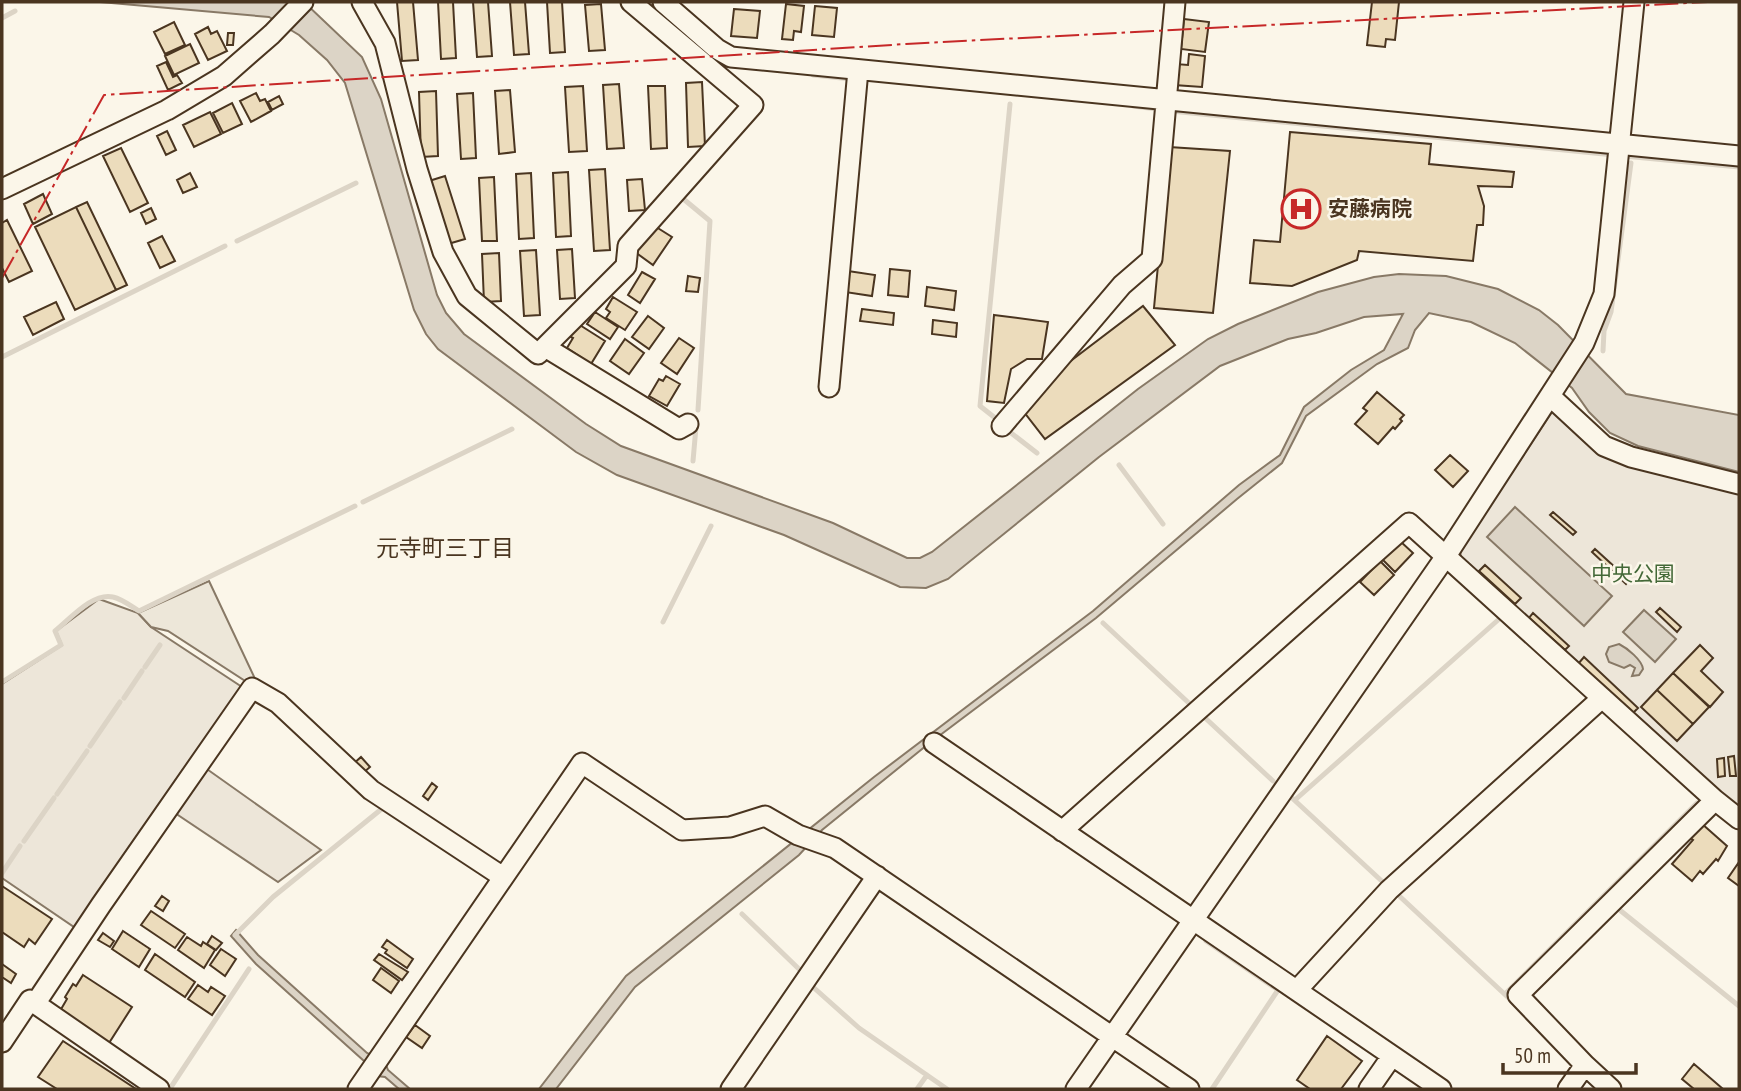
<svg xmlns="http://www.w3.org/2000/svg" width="1741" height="1091" viewBox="0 0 1741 1091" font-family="'PT Sans Narrow','Noto Sans JP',sans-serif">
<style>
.green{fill:#ede6d9;stroke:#887966;stroke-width:2}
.parking{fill:#ede7d9;stroke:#887966;stroke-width:2}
.water{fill:#dcd4c6;stroke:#887966;stroke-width:2}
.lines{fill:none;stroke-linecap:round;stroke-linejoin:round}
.stream{stroke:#dcd4c6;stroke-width:5}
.building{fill:#ecdcbc;stroke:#4a3520;stroke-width:2}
.minor-casing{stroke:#4a3520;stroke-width:23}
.minor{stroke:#fbf6e9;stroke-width:19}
.power{stroke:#c62828;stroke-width:2;stroke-dasharray:24 5 3.5 5;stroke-linecap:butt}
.labels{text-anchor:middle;stroke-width:5;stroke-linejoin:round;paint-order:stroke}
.poi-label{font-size:21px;font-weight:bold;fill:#4a3520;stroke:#fbf6e9;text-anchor:start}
.park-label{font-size:21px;fill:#436837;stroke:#fbf6e9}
.neighbourhood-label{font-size:23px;fill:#4a3520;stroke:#fbf6e9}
</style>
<rect width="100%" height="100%" fill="#fbf6e9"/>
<path class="green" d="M1552,412L1559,413L1604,451L1739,491V808L1695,773L1461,558L1460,551Z
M99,599L138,613L151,627L242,687L77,929L2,878V684L62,645L56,631Z
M204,767L321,850L278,882L172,811Z"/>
<path class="parking" d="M209,581L257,683L253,686L168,631L151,627L138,613Z"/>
<path class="water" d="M100,2H304L362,57L381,99L437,295L446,313L464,334L586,424L621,446L833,523L907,558H920L932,552L1138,389L1208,339L1238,324L1318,292L1374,277L1399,274L1446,276L1498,289L1539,310L1558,325L1626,394L1739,415V472L1638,446L1610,433L1589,412L1572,388L1515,343L1471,322L1429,313L1415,330L1408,348L1377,364L1306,416L1282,463L1237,499L1096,618L927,745L822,830L799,855L635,987L556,1089H539L626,976L874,777L1093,611L1239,485L1280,455L1304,407L1351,370L1384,350L1403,314L1364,317L1316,333L1288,339L1220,366L1099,457L948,579L926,588L900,587L784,535L617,475L576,452L438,349L426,334L414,310L345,83L327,60L299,35L269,17Z
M1515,507L1612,596L1584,626L1487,537Z
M1644,610L1676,639L1655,662L1623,632Z
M1619,644C1627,648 1642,660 1643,669L1639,675L1632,676L1635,668L1630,665L1624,668L1609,662L1606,654L1609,647Z
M236,930L258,955L367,1053L385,1062L388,1070L410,1089H399L385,1077L377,1076L364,1061L256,964L231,936Z"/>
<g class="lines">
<path class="stream" d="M648,2L662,13
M2,18L15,11
M813,75L851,79
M1133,106L1157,109
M1171,111L1614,155
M1624,156L1739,167
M683,195L681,197L710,221L698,410
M237,241L356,183
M1603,351L1604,331L1611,312L1631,163
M2,357L225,246
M999,421L980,406L1010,104
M1006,429L1037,453
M693,461L696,427
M1119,465L1163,524
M363,502L512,429
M663,622L711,526
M1103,623L1192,706
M145,667L160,645
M2,682L61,645L55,631C70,619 93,592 113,597C122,599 131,606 139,611L355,506
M124,698L142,671
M1202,715L1273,781
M90,746L120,702
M57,794L87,751
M1291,797L1386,885
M1295,800L1498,620
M24,841L54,798
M2,873L20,846
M1395,892L1513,1002
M1616,907L1739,1006
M742,914L801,971
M235,935L273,897L384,807
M1206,941L1278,990L1212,1089
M813,987L859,1028L947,1089
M1505,994L1697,803
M171,1087L249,969
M917,1089L927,1075"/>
</g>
<path class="building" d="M397,2H413L418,60L402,61Z
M438,2H453L456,58L441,59Z
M473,2H488L492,56L477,57Z
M510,2H525L529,54L514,55Z
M547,2H562L565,52L550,53Z
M1372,2H1399L1395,40L1386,39L1385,47L1367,45Z
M601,4L605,50L589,51L585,5Z
M786,4L804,6L801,32L794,31L793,40L782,39Z
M815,6L837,8L834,37L812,35Z
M734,9L760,11L757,38L731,36Z
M1184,19L1209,22L1205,52L1181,49Z
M174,22L185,45L165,54L154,32Z
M208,27L211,34L217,31L227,51L208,60L195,34Z
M228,33H234L233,45H227Z
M190,44L199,63L174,75L165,56Z
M1189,54L1205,56L1202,87L1174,85L1176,64L1188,65Z
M166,62L173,77L177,75L182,83L168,90L157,66Z
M702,82L705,146L688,147L686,83Z
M619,84L624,148L607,149L603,85Z
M583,86L587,151L569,152L565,87Z
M648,86H665L667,148L651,149Z
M510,90L515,152L499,154L495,91Z
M436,91L438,156L421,157L419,92Z
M256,93L260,101L265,99L271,111L251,122L240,101Z
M473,93L476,158L461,159L457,94Z
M279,96L283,104L272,110L268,102Z
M232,103L242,124L223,133L213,113Z
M210,112L221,134L194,147L183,125Z
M167,131L176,150L166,155L157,136Z
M1290,132L1431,144L1429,164L1514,172L1512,187L1478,186L1484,206L1483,225H1477L1473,261L1359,251L1357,260L1292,286L1250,283L1254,240L1280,242Z
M1169,147L1230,151L1213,313L1154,308Z
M121,148L148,203L130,212L103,156Z
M605,169L610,250L594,251L589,170Z
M568,172L571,236L556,237L553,173Z
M190,173L197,187L183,193L177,180Z
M531,173L534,238L519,239L516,174Z
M445,176L465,239L448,244L429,181Z
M494,177L497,241H482L479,178Z
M642,179L645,210L629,211L627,180Z
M43,194L52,214L33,224L24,204Z
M87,202L127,285L116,290L76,207Z
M76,207L116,290L75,310L35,227Z
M151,208L156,219L146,224L141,213Z
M7,220L32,271L9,282L2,268V223Z
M653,225L672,237L653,265L635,252Z
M162,236L175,261L160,268L148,243Z
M572,249L575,298L560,299L557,250Z
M536,250L540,315L524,316L520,251Z
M499,253L501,301L484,302L482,254Z
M890,269L910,271L908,297L888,295Z
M848,271L875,275L872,296L845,292Z
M642,272L655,279L640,303L628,295Z
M688,276L700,278L698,292L686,291Z
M927,287L956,291L954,310L925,306Z
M613,297L637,312L625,330L606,318L610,312L606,309Z
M56,302L64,319L33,335L24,317Z
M1143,306L1175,345L1045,439L1024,412L1068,363Z
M862,309L894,313L893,325L860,321Z
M595,312L618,327L610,339L587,324Z
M994,315L1048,322L1042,359H1027L1011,369L1004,403L987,401Z
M648,316L664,328L649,349L632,337Z
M933,320L957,323L956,337L932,334Z
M575,322L605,341L591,364L567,348L573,338L567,335Z
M679,338L694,348L677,374L661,363Z
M625,339L644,353L629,374L610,361Z
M666,376L680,384L667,406L649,396L659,379L663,381Z
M1377,392L1404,415L1400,419L1402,421L1395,429L1393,427L1378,444L1355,424L1367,411L1363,408Z
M1450,455L1468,471L1453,487L1435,470Z
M1553,512L1576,532L1573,535L1550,515Z
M1400,541L1413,553L1395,572L1382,559Z
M1595,549L1629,580L1626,584L1592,552Z
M1380,561L1394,575L1374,595L1360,582Z
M1485,565L1521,598L1515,604L1479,571Z
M1660,608L1681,627L1677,632L1656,612Z
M1533,613L1569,646L1565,650L1529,618Z
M1700,645L1713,658L1701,671L1723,692L1710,707L1673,673Z
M1584,657L1638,708L1632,714L1578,664Z
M1673,673L1709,707L1693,724L1657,690Z
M1657,690L1693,724L1677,741L1641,707Z
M1734,756L1736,776H1730L1728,757Z
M361,757L370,767L362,774L352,765Z
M1724,758L1725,776L1718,777L1717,759Z
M432,783L437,787L428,800L423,796Z
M1701,823L1727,846L1718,861L1716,859L1703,874L1700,871L1692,881L1672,864L1693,840L1689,837Z
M1739,862V886L1728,878Z
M2,886L52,919L35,944L29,939L24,947L2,932Z
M162,896L169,901L163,911L155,906Z
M151,911L185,934L175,948L141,925Z
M123,931L150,949L139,967L112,949Z
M103,933L114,941L110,947L98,940Z
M212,936L222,943L216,950L207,944Z
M187,937L201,946L203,942L215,950L204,968L178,950Z
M387,940L413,959L407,968L385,953L387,950L382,947Z
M221,949L236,959L225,976L210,965Z
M155,954L195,982L185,997L145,970Z
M379,954L408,972L402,980L374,960Z
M2,964L16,974L11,983L2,977Z
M381,968L399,981L391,993L373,980Z
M83,975L132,1007L109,1043L60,1011L67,999L65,997L73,984L76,986Z
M198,985L208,992L211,987L225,996L212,1015L188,999Z
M415,1025L430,1036L422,1048L406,1037Z
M1327,1036L1362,1061L1341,1089H1310L1297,1080Z
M63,1041L136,1089H57L38,1077Z
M1694,1064L1723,1089H1694L1682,1079Z"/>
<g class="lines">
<g class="minor-casing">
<path id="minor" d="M362,2L385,43L417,169L443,252L467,296L538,354L626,266L628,246L753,105L631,2
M663,2L717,49L731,57L1739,156
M2,189L167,110L224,76L272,34L303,2
M545,347L679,429L688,424
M829,387L858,70
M1550,396L1604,446L1631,457L1739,484
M1002,426L1122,285L1152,259L1175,2
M934,743L1441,1089
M1062,831L1409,523L1715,800L1739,819
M1297,990L1389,890L1602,698
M35,1004L101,905L252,688L278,703L371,790L503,877
M2,1042L30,1000L159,1089
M1585,1065L1611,1089
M358,1089L582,763L682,830L730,827L765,816L798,835L835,848L1189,1089
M731,1089L877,876
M1076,1089L1446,556L1584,343L1604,294L1634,2
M1369,1089L1392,1056
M1568,1089L1585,1065L1518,995L1715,800"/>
</g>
<use href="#minor" class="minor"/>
<path class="power" d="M2,278L104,95L906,44L1708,2"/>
</g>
<defs>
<g id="hospital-ring" transform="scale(2.0125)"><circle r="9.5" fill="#fbf6e9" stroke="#c62828" stroke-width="1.5"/><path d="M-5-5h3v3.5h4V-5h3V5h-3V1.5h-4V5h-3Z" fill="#c62828"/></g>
</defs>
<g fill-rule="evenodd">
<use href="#hospital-ring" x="1301" y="209"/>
</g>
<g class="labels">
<g class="poi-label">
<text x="1328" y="216">安藤病院</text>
</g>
<g class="park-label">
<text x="1633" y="581">中央公園</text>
</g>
<g class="neighbourhood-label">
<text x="445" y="556">元寺町三丁目</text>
</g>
</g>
<rect width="1741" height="1091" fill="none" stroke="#4a3520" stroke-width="7"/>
<path d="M1503 1063v10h133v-10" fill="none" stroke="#4a3520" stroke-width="3.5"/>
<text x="1514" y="1063" font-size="21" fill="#4a3520" stroke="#fbf6e9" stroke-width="5" paint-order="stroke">50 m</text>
</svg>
